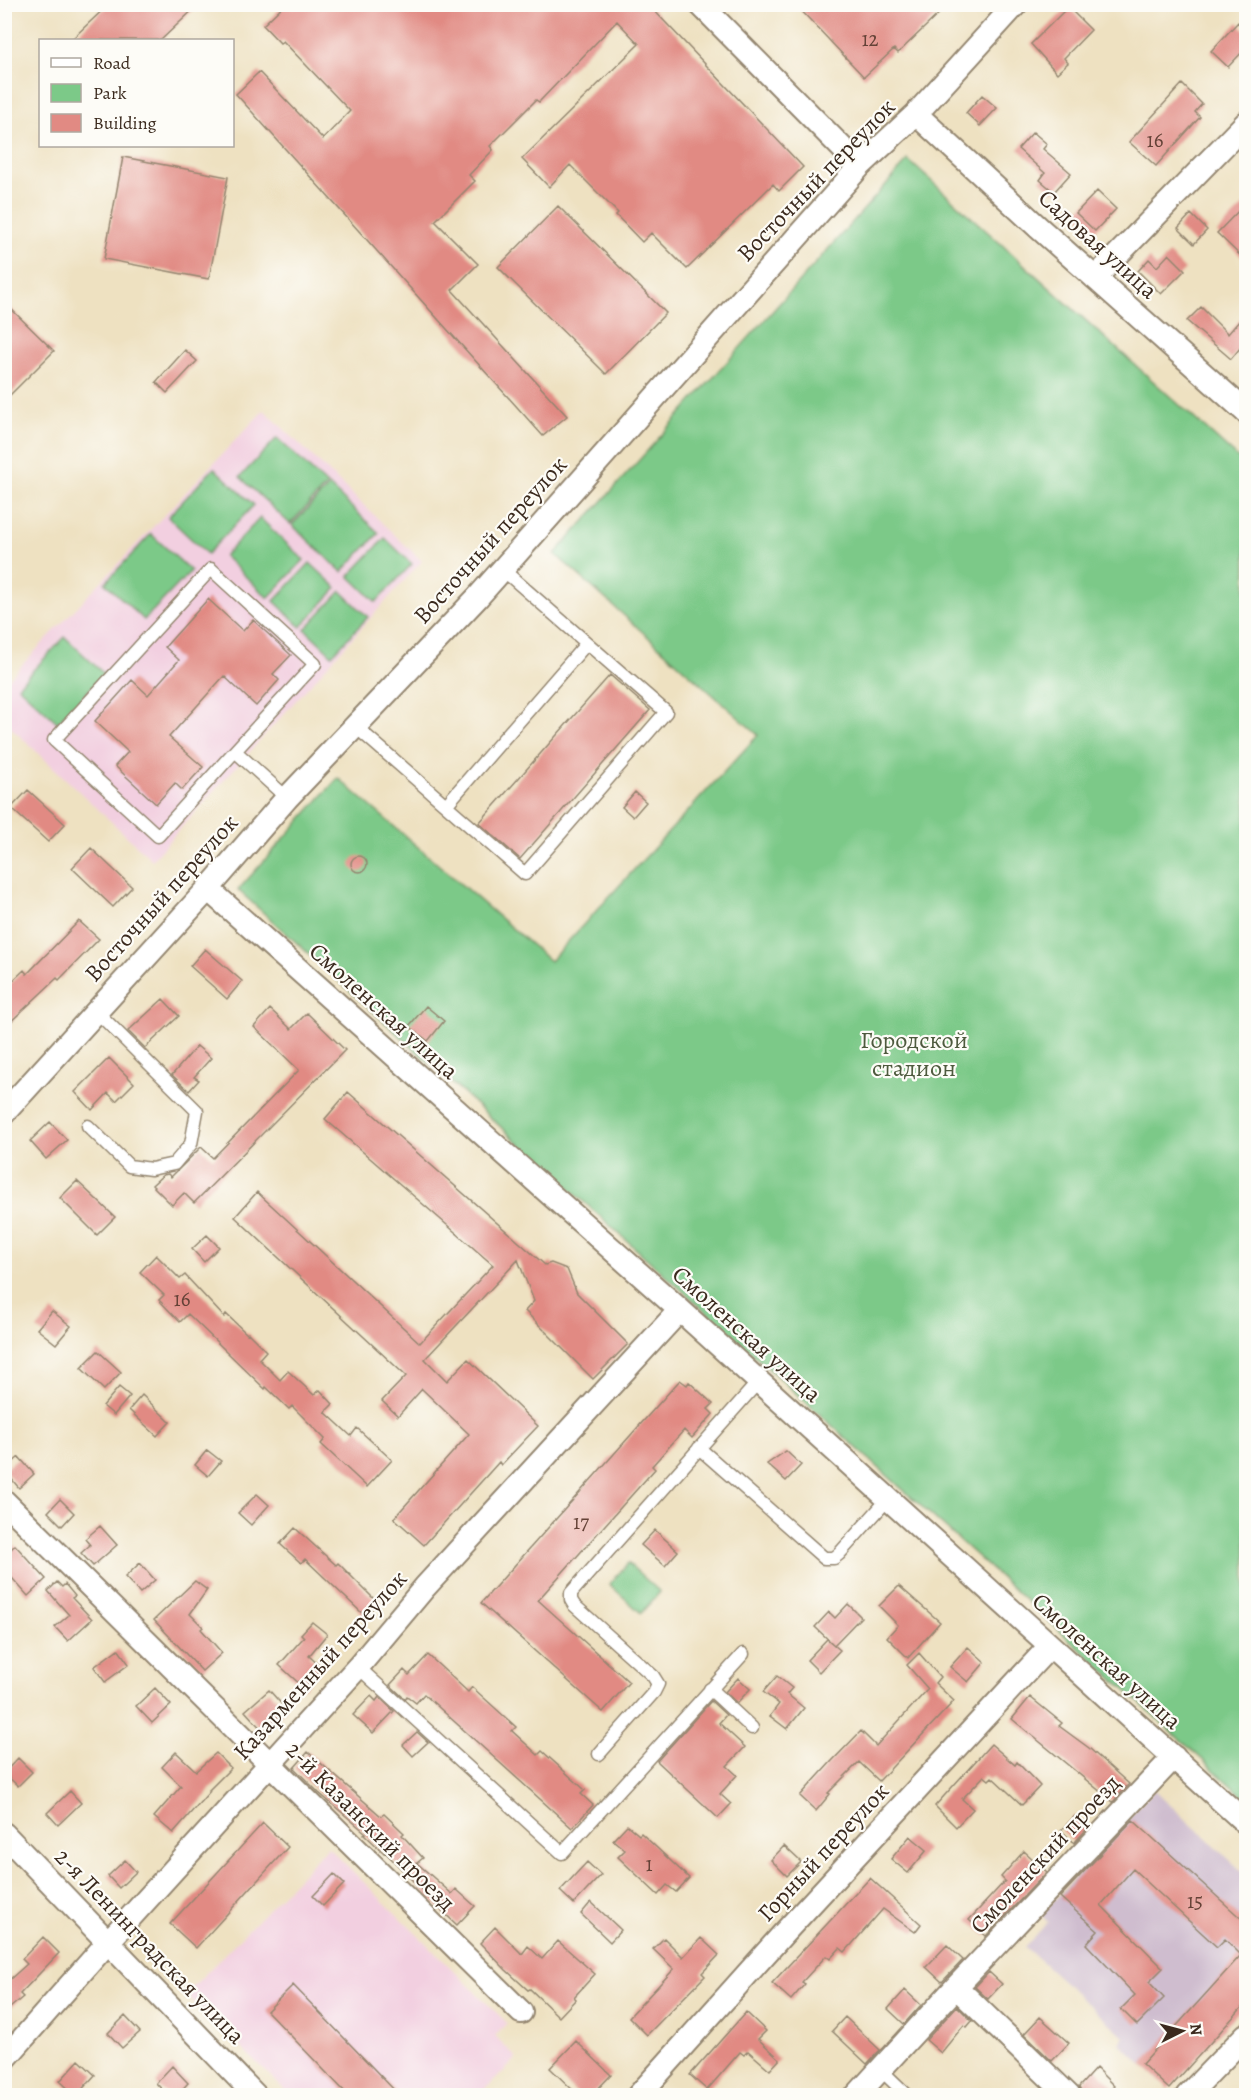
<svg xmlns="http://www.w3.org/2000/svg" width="1251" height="2100" viewBox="0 0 1251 2100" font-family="Alegreya,serif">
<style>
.built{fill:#f2cfe0}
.industrial{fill:#cfbdcf}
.green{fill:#7cc988;stroke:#5c7a53;stroke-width:1.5}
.building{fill:#e18a83}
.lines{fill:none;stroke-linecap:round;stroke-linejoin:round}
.lane-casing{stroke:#948670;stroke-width:15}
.street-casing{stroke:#948670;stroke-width:26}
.lane{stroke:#fff;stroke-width:12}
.street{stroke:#fff;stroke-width:22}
.labels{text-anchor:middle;stroke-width:4.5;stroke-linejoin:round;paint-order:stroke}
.number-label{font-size:21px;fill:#644237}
.street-label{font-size:24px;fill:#3b2a1e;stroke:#fdfcf7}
.park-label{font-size:24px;fill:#4e5a3e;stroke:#fdfcf7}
</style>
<rect width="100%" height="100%" fill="#fdfcf7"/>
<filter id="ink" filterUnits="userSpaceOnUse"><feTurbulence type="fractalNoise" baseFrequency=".0167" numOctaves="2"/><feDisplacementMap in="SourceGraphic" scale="12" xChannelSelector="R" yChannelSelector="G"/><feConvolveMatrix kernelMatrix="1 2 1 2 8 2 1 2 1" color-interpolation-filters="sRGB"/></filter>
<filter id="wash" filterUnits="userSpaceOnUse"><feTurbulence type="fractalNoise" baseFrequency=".008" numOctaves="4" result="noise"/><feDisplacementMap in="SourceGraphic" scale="24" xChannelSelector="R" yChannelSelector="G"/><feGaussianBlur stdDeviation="1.35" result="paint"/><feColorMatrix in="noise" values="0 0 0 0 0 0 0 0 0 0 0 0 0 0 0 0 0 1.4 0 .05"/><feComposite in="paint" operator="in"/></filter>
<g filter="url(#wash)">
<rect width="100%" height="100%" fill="#eee1c1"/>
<path class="built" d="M264,410L422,561L152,860L5,722L4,684Z
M328,1847L507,2023L495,2036L517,2058L480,2095H290L186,1994Z"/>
<path class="industrial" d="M1154,1790L1246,1875V2003L1169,2089L1120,2044L1125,2037L1025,1947L1048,1922L1041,1915Z"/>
<path class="green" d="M908,160L1246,465V1799L238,890L338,778L550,961L758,735L555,554Z
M277,438L327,485L290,524L240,477Z
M214,468L254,505L207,554L168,517Z
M329,486L379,533L342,572L292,525Z
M260,518L304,560L268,598L224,556Z
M151,534L191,571L144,620L105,583Z
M385,538L412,564L376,602L349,576Z
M310,563L337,588L301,627L274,601Z
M341,591L368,617L332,655L305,629Z
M65,637L104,674L58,723L18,686Z
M628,1563L660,1592L641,1613L609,1584Z"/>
<g id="blocks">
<path class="building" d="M109,4H199L161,40H71Z
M285,4H648L803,167L779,191L773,184L687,269L651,233L642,242L616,215L618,213L570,165L549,187L522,159L639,44L617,21L539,102L536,100L490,146L493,150L469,175L475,181L435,221L478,264L452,290L567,416L543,436L236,94L259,72L323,139L350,111L283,41L280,43L263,25Z
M795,4H949L898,53L894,49L864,77Z
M1068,7L1091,30L1064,58L1068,63L1057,73L1031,44Z
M1238,22L1246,31V48L1228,67L1211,51Z
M1182,84L1202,104L1195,112L1200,117L1156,166L1129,142Z
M982,95L997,108L980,126L966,113Z
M1033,132L1047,144L1043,149L1071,173L1054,192L1040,180L1045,173L1018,149Z
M123,157L228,177L209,279L104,259Z
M1097,191L1116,209L1095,231L1076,213Z
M1246,203V261L1217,233Z
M558,206L666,313L606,374L498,267Z
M1191,214L1207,230L1194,244L1178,228Z
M1169,254L1185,270L1161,294L1138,271L1149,259L1157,267Z
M4,302L54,351L4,401Z
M1201,307L1228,334L1246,313V341L1231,359L1187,321Z
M185,350L197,361L167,393L156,382Z
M208,599L243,631L253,620L291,655L273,674L279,680L256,706L224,676L169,737L203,767L182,790L175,783L156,804L115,766L128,752L95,721L132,680L148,695L179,660L165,647Z
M610,675L650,710L520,859L479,823Z
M28,790L65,824L48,842L11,808Z
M635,792L646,802L633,817L622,807Z
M91,848L132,887L113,907L72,868Z
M351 864a8 8 0 1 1 16 0a8 8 0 1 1-16 0Z
M79,921L99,939L59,980L57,978L4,1028V989L24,970L27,974Z
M205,949L242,981L227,999L190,966Z
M163,999L179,1016L145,1048L128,1031Z
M426,1006L444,1021L428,1041L409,1026Z
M270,1009L291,1029L307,1013L345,1050L194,1203L184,1193L172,1205L152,1185L163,1175L168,1174L171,1177L201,1147L213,1158L299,1070L254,1027Z
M197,1046L211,1058L194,1077L199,1080L189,1091L172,1075Z
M109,1058L134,1083L116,1101L108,1093L92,1110L75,1092Z
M348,1092L545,1265L551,1263L567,1269L577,1293L628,1344L593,1379L525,1311L534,1301L518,1260L425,1359L447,1381L468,1359L538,1426L501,1465L499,1462L424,1545L394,1518L469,1434L422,1389L398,1416L382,1401L406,1376L235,1217L257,1192L420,1343L493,1265L325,1119Z
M50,1122L67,1140L46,1159L30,1141Z
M77,1181L115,1217L97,1235L60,1198Z
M207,1235L219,1247L204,1262L192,1249Z
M156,1255L180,1279L185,1275L224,1317L226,1314L247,1334L248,1333L266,1351L259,1359L280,1380L288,1371L314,1395L320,1390L333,1404L325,1412L351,1436L357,1428L392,1460L367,1487L321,1444L325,1439L292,1406L289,1409L266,1387L265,1389L188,1314L180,1322L159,1300L164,1295L140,1272Z
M52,1311L71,1326L56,1344L37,1329Z
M98,1351L121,1372L104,1390L81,1368Z
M680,1380L687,1385L689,1382L713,1404L708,1409L713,1414L692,1438L684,1430L652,1466L655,1469L538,1600L629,1682L603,1712L481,1603Z
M119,1387L130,1396L114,1415L103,1406Z
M142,1395L170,1422L157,1436L129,1410Z
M207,1450L221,1461L208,1476L195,1465Z
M786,1451L801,1465L786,1481L767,1464Z
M19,1457L34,1474L19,1488L4,1470Z
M257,1494L269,1505L251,1525L238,1513Z
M60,1499L74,1513L62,1526L48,1512Z
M100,1526L117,1545L93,1566L81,1553L90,1545L85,1539Z
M295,1528L336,1565L338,1563L378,1603L365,1616L305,1559L301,1563L280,1544Z
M655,1530L678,1551L665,1566L641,1545Z
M15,1545L46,1579L28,1596L4,1569V1556Z
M140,1563L155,1580L140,1593L125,1577Z
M195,1581L207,1590L190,1614L203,1627L201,1629L222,1653L202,1671L154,1620Z
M57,1582L62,1587L65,1584L75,1596L72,1598L92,1619L68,1641L55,1627L69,1615L48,1591Z
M899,1586L940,1622L908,1658L887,1637L898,1625L879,1606Z
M848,1604L861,1617L834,1645L815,1627L829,1612L835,1618Z
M312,1622L327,1634L309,1656L322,1668L304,1688L279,1665L304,1637L301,1634Z
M827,1639L840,1650L819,1672L807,1660Z
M968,1647L985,1662L968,1682L950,1667Z
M118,1649L129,1664L105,1682L94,1667Z
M919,1653L940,1677L935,1683L954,1701L879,1781L859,1762L828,1793L830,1794L816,1811L800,1796L831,1762L861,1731L876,1746L928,1689L907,1665Z
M428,1655L468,1692L472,1687L516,1727L512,1731L538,1755L542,1751L585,1790L581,1794L593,1805L572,1828L424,1694L416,1703L407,1696L405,1699L390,1685L404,1670L409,1675Z
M777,1676L792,1688L787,1694L804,1708L787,1729L770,1716L779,1704L763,1692Z
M738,1678L750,1689L737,1703L725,1692Z
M155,1688L171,1705L152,1723L136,1706Z
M269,1690L286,1709L263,1731L245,1711Z
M371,1696L376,1701L379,1697L394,1711L373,1733L353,1715Z
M1030,1697L1062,1723L1059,1726L1089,1748L1129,1784L1113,1802L1012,1719Z
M711,1701L726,1715L719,1723L745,1747L727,1766L737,1775L720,1794L731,1804L718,1818L657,1761Z
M417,1732L428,1742L413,1756L403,1745Z
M991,1744L1015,1765L1017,1762L1040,1786L1022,1805L992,1777L989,1780L984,1776L962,1799L973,1809L956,1827L935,1806Z
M176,1752L196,1771L216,1753L231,1768L209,1790L210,1791L173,1833L154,1817L181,1786L162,1767Z
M308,1752L381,1816L384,1814L404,1833L402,1835L423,1858L417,1863L452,1894L456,1889L475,1906L457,1925L439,1908L385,1852L384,1853L364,1834L366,1833L319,1793L294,1768Z
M18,1758L32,1772L18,1786L4,1773Z
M70,1791L81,1803L58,1825L47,1813Z
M1075,1816L1087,1829L1074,1843L1061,1830Z
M1133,1820L1246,1923V2003L1169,2089L1142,2064L1241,1955L1225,1939L1217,1947L1133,1869L1101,1905L1163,1968L1149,1982L1164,1998L1137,2025L1121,2009L1135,1995L1086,1944L1098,1931L1060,1897Z
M263,1823L288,1847L196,1948L170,1924Z
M627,1825L639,1835L641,1833L689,1878L676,1892L667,1885L658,1895L618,1857L625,1850L613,1840Z
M910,1836L927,1850L908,1873L891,1859Z
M784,1846L801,1862L787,1876L771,1860Z
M1024,1851L1047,1872L986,1936L969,1920L1005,1881L1001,1877Z
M125,1860L136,1872L119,1888L108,1876Z
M587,1862L601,1875L574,1904L560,1891Z
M334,1874L344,1884L323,1906L313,1896Z
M870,1878L921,1924L915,1932L883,1909L845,1952L840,1948L830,1959L826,1956L802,1982L805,1984L791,2000L772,1983Z
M591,1902L621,1930L610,1942L581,1914Z
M495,1927L522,1954L528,1946L542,1959L558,1941L595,1974L574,1997L576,1999L559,2017L530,1989L528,1990L506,1970L480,1943Z
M43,1937L59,1953L20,1994L23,1997L4,2013V1976L8,1981L27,1964L22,1959Z
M664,1938L683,1957L701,1938L719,1955L702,1973L705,1976L647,2035L629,2017L674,1969L653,1949Z
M947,1945L963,1960L942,1982L926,1967Z
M989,1972L1002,1984L988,1999L975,1987Z
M293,1985L400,2096H349L267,2011Z
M905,1990L921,2005L904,2024L888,2009Z
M957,2006L972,2021L967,2027L964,2025L941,2053L926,2040Z
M746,2012L766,2031L758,2039L780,2059L770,2070L748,2051L744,2055L740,2052L707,2090L690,2075Z
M125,2016L140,2032L122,2048L108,2033Z
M845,2017L880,2050L867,2064L832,2031Z
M1040,2017L1069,2043L1052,2061L1024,2034Z
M576,2041L611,2075L591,2096H579L550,2068Z
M79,2060L95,2075L76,2096L60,2081Z
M172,2066L188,2083L176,2096H168L156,2083Z
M1096,2068L1114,2086L1106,2096H1082L1079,2087Z"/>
</g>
</g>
<g filter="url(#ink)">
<use href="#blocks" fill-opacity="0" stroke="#948670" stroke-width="1.5"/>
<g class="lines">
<g class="lane-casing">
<path id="lane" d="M355,726L525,874L666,712L502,569
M235,751L315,664L211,569L54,740L158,836L235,751L287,798
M446,805L587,643
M88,1126L129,1166L151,1169L174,1164L191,1144L197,1111L96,1011
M699,1448L824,1558H834L839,1554L888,1499
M358,1667L562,1853L743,1654
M710,1689L752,1728
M599,1754L654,1692L658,1684L653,1676L574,1605L571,1600V1593L759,1381
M880,2069L908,2096"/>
</g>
<g class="street-casing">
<path id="street" d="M700,4L860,166
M916,114L1039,228L1246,412
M1095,278L1246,123
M208,889L680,1310L1246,1823
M4,1113L208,889L287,798L477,598L860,166L916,114L1016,4
M4,1501L521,2012
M4,1834L256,2096
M956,1987L1069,2096
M4,2060L108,1942L358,1667L425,1587L680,1310
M638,2096L784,1933L1050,1646
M856,2096L956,1987L1174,1757
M1187,2096L1246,2035"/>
</g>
<use href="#lane" class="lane"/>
<use href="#street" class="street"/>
</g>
</g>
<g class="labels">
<g class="number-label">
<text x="870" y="46">12</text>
<text x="1155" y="147">16</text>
<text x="182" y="1306">16</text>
<text x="581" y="1529">17</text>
<text x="649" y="1871">1</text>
<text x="1195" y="1908">15</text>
</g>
<g class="street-label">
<text transform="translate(816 180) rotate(-46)" y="8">Восточный переулок</text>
<text transform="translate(1098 244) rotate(42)" y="8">Садовая улица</text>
<text transform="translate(490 540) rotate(-48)" y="8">Восточный переулок</text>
<text transform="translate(161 898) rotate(-48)" y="8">Восточный переулок</text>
<text transform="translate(384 1011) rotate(42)" y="8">Смоленская улица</text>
<text transform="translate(747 1334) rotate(42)" y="8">Смоленская улица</text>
<text transform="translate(1107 1661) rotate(42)" y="8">Смоленская улица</text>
<text transform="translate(320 1665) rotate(-48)" y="8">Казарменный переулок</text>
<text transform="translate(371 1826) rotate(45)" y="8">2-й Казанский проезд</text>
<text transform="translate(823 1852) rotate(-47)" y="8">Горный переулок</text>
<text transform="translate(1045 1854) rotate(-47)" y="8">Смоленский проезд</text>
<text transform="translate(150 1946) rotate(46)" y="8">2-я Ленинградская улица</text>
</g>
<g class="park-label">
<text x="914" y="1048">Городской<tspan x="914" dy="28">стадион</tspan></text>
</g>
</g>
<rect width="1251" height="2100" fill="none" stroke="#fdfcf7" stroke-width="24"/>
<rect x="39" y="39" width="195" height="108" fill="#fdfcf7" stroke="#afa8a0" stroke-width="1.5"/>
<rect x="51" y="58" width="30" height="9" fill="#ffffff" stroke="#afa8a0" stroke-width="1.5"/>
<text x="93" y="69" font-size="18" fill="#3b2a1e">Road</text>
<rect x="51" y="84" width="30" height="18" fill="#7cc988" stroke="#afa8a0" stroke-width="1.5"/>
<text x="93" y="99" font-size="18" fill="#3b2a1e">Park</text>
<rect x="51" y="114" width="30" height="18" fill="#e18a83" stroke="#afa8a0" stroke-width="1.5"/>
<text x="93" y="129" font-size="18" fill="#3b2a1e">Building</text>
<g transform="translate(1182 2031) rotate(84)" stroke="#fdfcf7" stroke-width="4.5" paint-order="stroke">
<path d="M0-4.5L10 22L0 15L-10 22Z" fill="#3b2a1e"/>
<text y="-9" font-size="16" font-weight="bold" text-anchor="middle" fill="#3b2a1e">N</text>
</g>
</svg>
